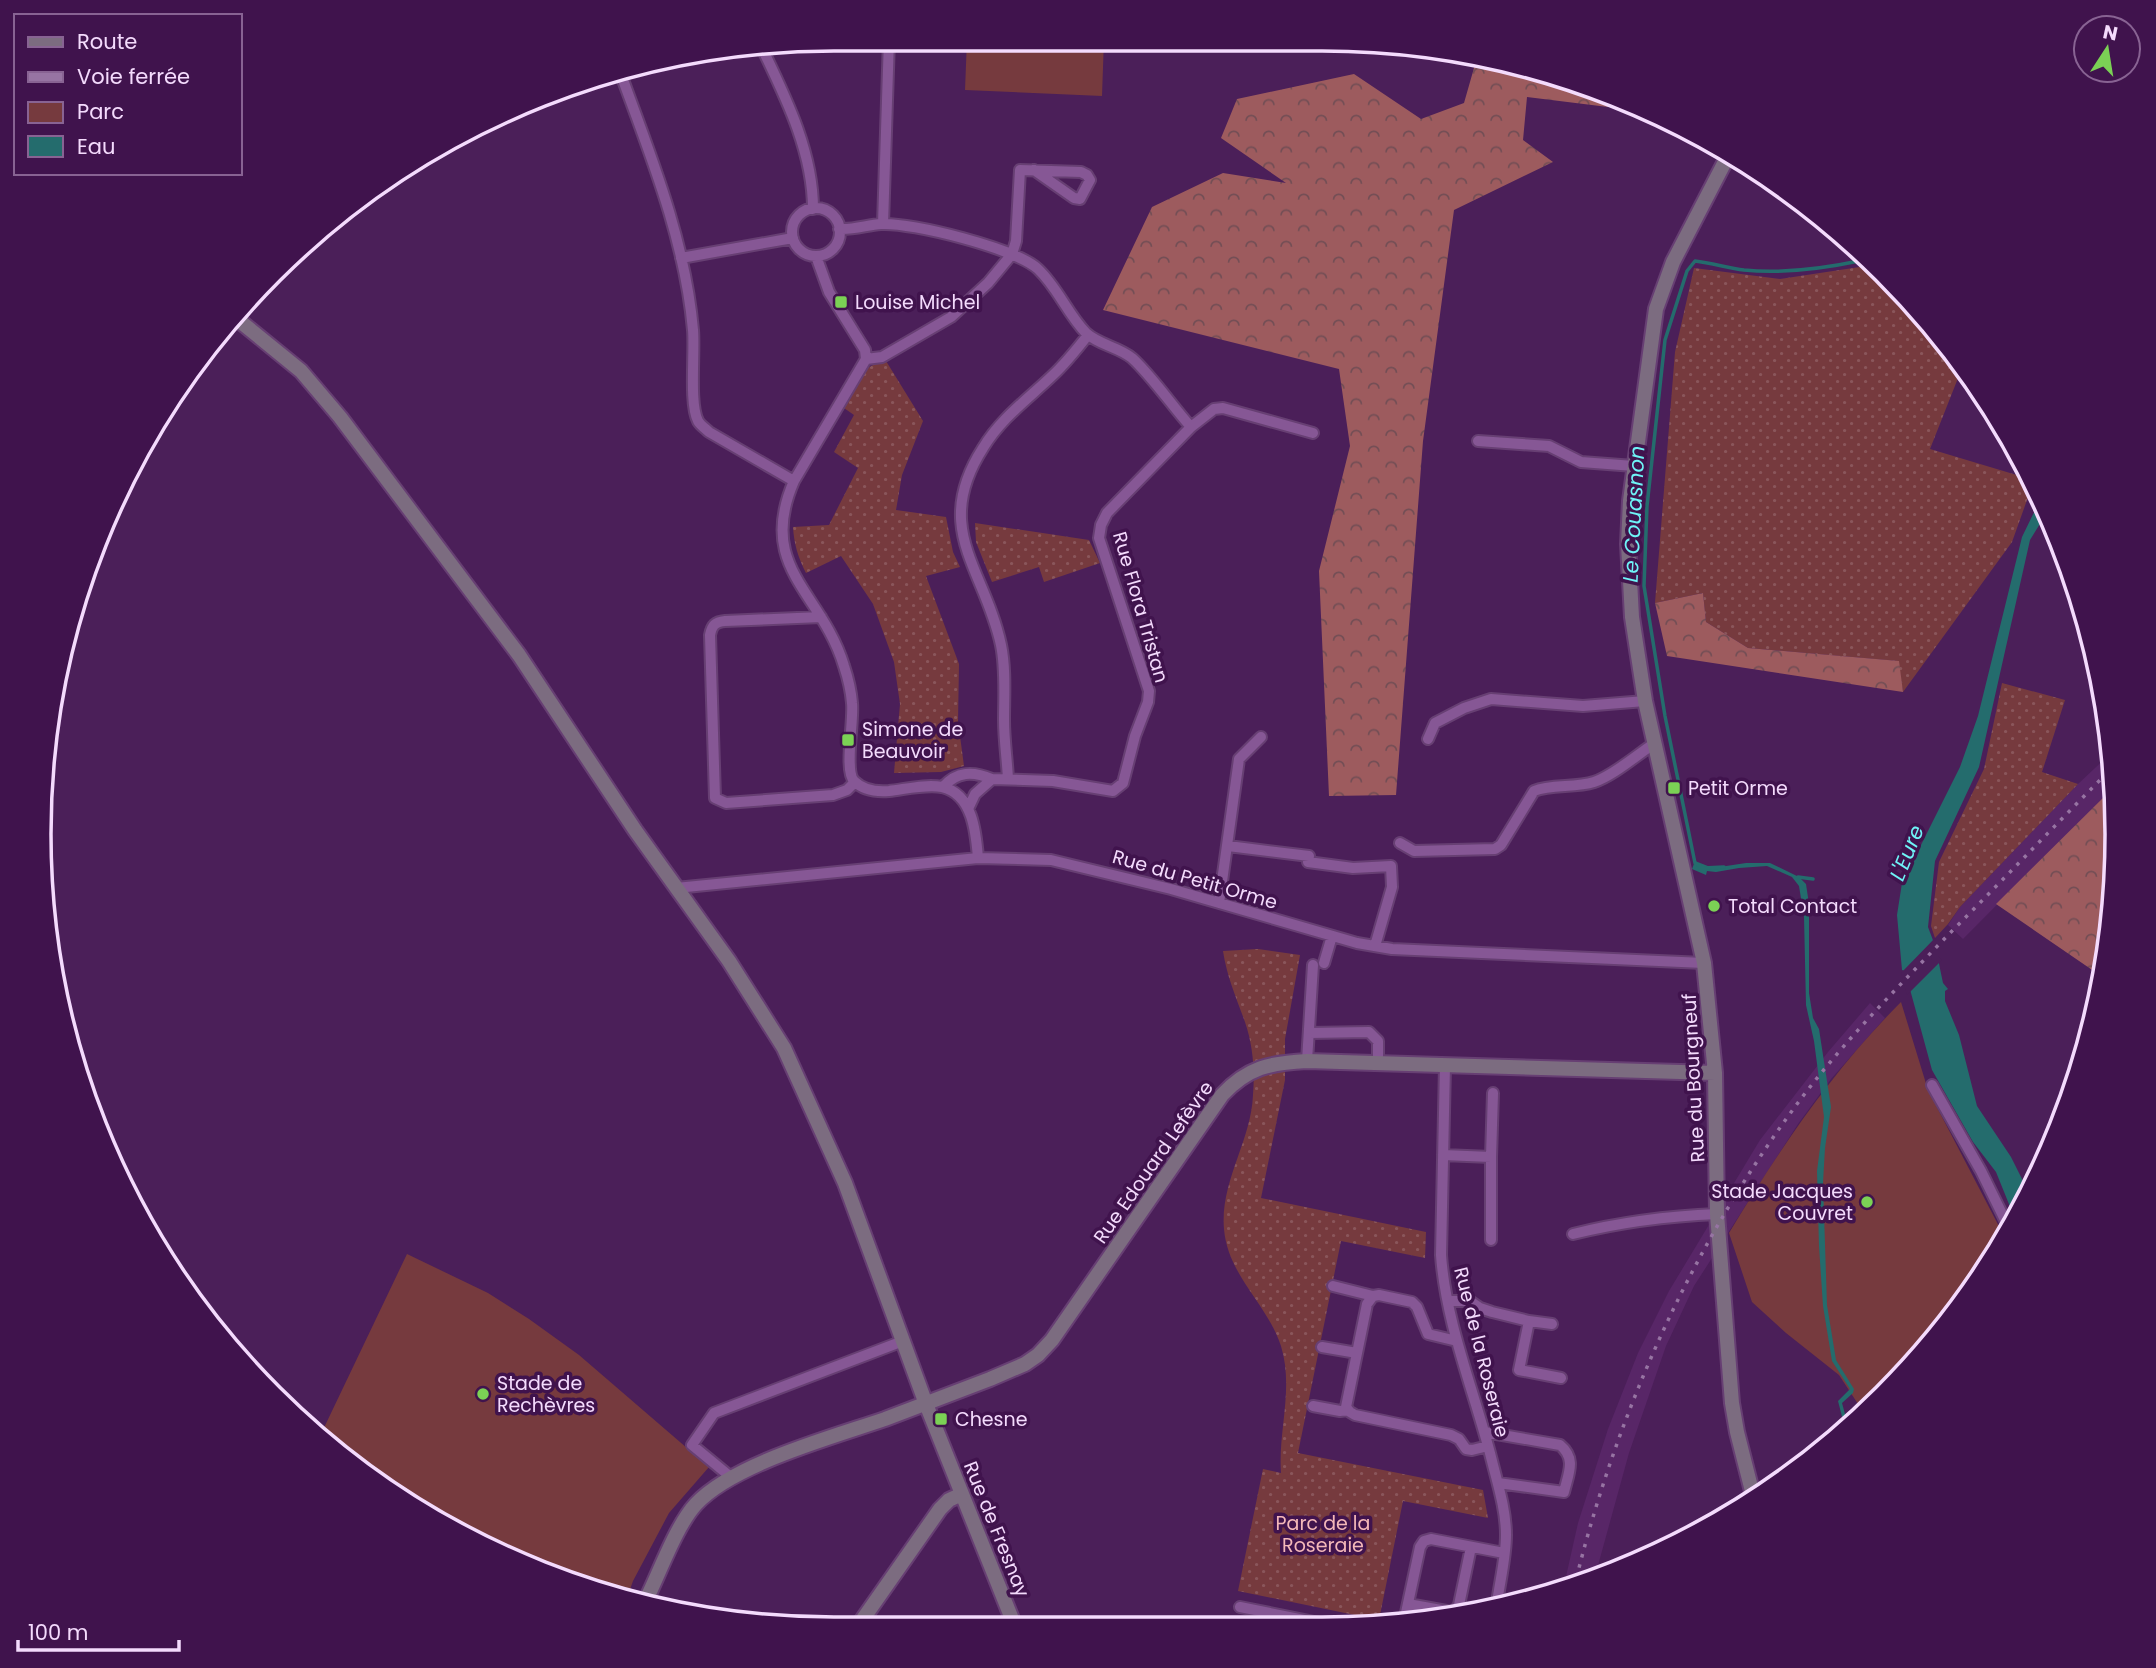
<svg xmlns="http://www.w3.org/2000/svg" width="2156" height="1668" viewBox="0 0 2156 1668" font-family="Poppins,sans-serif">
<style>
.built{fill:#582667}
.green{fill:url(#green-dots)}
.forest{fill:url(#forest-crowns)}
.pitch{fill:#763a3e}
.water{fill:#246c6d}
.pier{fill:#4b1f59}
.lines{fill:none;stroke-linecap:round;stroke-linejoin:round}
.stream{stroke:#246c6d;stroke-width:3.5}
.street-casing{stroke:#673f73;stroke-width:14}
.secondary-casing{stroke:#673f73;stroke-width:18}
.street{stroke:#865795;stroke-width:10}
.secondary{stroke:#7c6c80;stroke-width:14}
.rail{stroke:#9774a3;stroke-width:3.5;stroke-dasharray:3.5 7;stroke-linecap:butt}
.poi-dot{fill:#7bd155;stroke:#40134d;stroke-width:2.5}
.labels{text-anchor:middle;stroke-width:7;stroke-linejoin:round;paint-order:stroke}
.poi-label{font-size:19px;fill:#f4dbfd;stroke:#40134d;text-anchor:start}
.street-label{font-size:19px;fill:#f4dbfd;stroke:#40134d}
.park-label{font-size:19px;fill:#f4b8b9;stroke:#40134d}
.water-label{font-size:21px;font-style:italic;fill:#6ff4f7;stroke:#40134d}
.rim{fill:none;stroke:#f4dbfd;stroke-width:3.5}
</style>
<defs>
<pattern id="green-dots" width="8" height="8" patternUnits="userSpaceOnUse" patternTransform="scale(1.75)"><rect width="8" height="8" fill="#763a3e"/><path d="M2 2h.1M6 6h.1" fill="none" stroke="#8a565b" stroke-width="1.8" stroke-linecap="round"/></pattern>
<pattern id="forest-crowns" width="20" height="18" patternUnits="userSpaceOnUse" patternTransform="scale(1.75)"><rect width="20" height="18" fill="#9d5b5e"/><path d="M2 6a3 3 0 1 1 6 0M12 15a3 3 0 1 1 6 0" fill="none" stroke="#734e55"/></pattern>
</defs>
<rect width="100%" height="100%" fill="#4b1f59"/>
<path class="built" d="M2111,753L2113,788L1963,939L1948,925L1960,907L2078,784Z
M1870,1003L1885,1018L1831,1079L1798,1124L1694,1286L1666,1346L1629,1453L1594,1580L1577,1587L1563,1590L1578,1523L1608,1429L1638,1353L1669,1291L1760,1140L1828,1052Z"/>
<path class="green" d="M1873,265L1920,309L1962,368L1930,449L2030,479L2035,489L2027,500L2012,542L1903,692L1898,661L1748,648L1706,622L1703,593L1655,603L1675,352L1694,268L1780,279Z
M886,361L923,421L902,475L896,510L946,517L953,552L960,567L926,576L959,664L958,721L964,766L941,772L894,773L900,704L894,662L873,604L841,556L806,573C798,557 794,544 793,527L829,525L858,468L834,452L854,415L844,408C855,387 859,365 886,361Z
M975,523L1089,540L1100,563L1044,582L1039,567L992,582L976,542Z
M2002,683L2065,700L2042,772L2078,784L1960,907L1948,924L1935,938L1931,926L1939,862L1984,769Z
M1258,949L1300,955L1285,1039V1080L1261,1198L1426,1232L1425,1258L1341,1241L1298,1453L1483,1490L1488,1518L1403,1501L1379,1620L1238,1591L1263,1469L1281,1473C1278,1430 1294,1389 1281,1346C1267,1303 1228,1276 1224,1229C1220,1181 1251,1142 1253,1095C1255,1071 1253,1045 1245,1022C1236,997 1227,977 1223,951Z"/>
<path class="forest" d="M1476,61L1577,81L1606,94L1608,107L1527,97L1523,140L1553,162L1454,210L1423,441L1396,795L1329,796L1319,571L1350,446L1339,369L1103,310L1152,207L1223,173L1286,183L1221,138L1237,99L1354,74L1421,119L1464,103Z
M1703,593L1706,622L1748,648L1899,661L1903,692L1667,656L1655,603Z
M2113,788L2116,886L2101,976L1996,904Z"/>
<path class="pitch" d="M967,39H1104L1102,96L965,90Z
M1901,1002L1928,1090L2004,1236L1953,1318L1862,1416L1858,1404L1839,1375L1786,1333L1752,1302L1729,1233C1779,1150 1832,1071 1901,1002Z
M407,1254L488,1293L529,1319L579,1355L709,1467L669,1513L633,1581L627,1598L530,1569L444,1523L446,1519L417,1509L392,1495L321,1434Z"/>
<path class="water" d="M2040,500L2046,514L2030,540L1979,767L1935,861L1928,927L1934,943L1926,951L1930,966L1938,959L1943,983L1948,989L1945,991V1001L1959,1035L1977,1106L2011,1157L2030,1195L2015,1219L1996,1172L1973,1142L1932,1070L1905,971L1902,970L1897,915L1902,883L1960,767L1978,716L2022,537Z
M1695,861L1713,868L1746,863H1770L1799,877L1806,884L1809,904V993L1813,1018L1819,1029L1831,1107L1825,1148L1823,1183L1827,1305L1836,1360L1854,1389L1853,1393L1842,1403L1849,1429L1846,1432L1838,1401L1850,1389L1832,1361L1823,1306L1819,1246L1817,1171L1824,1117L1814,1041L1806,1005L1804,917L1799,886L1792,877L1767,866L1739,868L1716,872L1707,871L1706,875L1692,869Z"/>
<path class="pier" d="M1935,938L1937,945L1930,952L1932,960L1938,956L1942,960L1907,995L1901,973Z"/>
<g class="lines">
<path class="stream" d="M1724,867L1703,868L1695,863L1665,716L1644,586L1647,506L1665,340L1687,271L1695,261C1712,263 1728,268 1744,270C1784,274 1821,269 1859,261L1865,258
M1798,877L1813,879"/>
<g class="street-casing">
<path id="street" d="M762,48C786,98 813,152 813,209
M619,69C650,154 685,239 693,330C695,352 689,404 698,421C700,425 706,429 709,432L794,481
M792 232a24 24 0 1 1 48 0a24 24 0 1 1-48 0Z
M883,224L889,39
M839,229C854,230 867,225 881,224C912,222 1017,249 1038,269C1058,288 1067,313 1086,333C1099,345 1119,347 1132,358C1151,375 1173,407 1191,427
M816,256L829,292L865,350L866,359
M681,258L793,238
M866,359L794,481C756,568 822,592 844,666C848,678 851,691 852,703C854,721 844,771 854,781C863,790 877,792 889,791C906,789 926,784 942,787C973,794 976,833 978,858
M866,359L882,357L951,317L988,283L1012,254L1016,241L1020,170L1081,172L1087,175L1090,180L1080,199L1074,198L1034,170
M1478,441L1549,446L1581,462L1634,466
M821,617L725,621C715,622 712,625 710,635L715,798L726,803L833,795L847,790L855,782
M1428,739L1435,723L1464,708L1491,699L1583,706L1645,701
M1008,779C1007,759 1004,740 1004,720C1004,696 1006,669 1001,645C985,569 931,529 983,448C1001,418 1028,399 1053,375C1066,363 1077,349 1088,335
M943,787C957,771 973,771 992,779
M968,809L975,794L992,779L1053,781L1113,791L1123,783L1135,736L1148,702L1149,691L1099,538L1101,525L1107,513L1191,427L1214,409L1223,408L1313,433
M1400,843L1414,851L1495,849L1501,845L1534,791C1551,784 1575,788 1594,782C1613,776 1638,754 1655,743
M1228,846L1309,856L1308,862L1353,868L1391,866L1392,887L1375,946
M676,888L978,858L1051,860L1171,889L1357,943L1392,949L1704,963
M1219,903L1239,759L1261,737
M1324,963L1332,936
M1309,1033L1369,1032L1378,1041V1063
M1307,1061L1313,965
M1445,1065L1441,1255C1446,1325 1475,1393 1492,1461C1498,1485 1506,1510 1506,1535C1506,1557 1500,1581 1497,1603
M1932,1085L1981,1171L2009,1228
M1443,1155L1491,1157L1493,1093
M1491,1157V1240
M1573,1234C1621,1222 1669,1216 1717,1214
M1333,1286L1373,1296
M1448,1301H1470L1480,1308L1492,1312L1529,1321L1519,1370L1561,1378
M1529,1321L1552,1324
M1457,1341L1428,1334L1417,1307L1412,1302L1379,1295L1373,1296L1367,1304L1346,1407L1350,1412L1355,1415L1451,1435L1459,1439L1466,1449L1472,1450L1488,1446
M1322,1347L1357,1353
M1313,1406L1340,1411L1348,1410
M1485,1432L1560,1445C1577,1459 1568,1474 1564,1492L1498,1483
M732,1478L692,1445L714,1413L903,1341
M1408,1604L1452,1612
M1240,1607L1344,1628
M1454,1612L1459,1605L1471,1547
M1404,1622L1420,1547L1424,1541L1431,1539L1504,1553"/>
</g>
<g class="secondary-casing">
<path id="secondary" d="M1730,152L1673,262L1656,309L1630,501L1628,544L1632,617L1645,701L1704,963L1715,1073L1717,1214L1732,1403L1737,1432L1754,1499
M236,318L301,371L340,417L519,655L635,830L729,961L784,1048L845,1183L926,1404L1016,1629
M644,1604C659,1575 675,1527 696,1504C733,1464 833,1437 885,1419C920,1406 955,1392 990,1379L1025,1364L1038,1355L1052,1340L1222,1095C1248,1067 1270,1063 1307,1061L1715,1073
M856,1629L940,1509L949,1500L962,1494"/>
</g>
<use href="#street" class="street"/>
<use href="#secondary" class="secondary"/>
<path class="rail" d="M1574,1588C1616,1413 1692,1245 1800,1100C1846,1039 1899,986 1952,931C2006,877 2058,822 2112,768"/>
</g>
<g class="poi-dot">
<rect x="834" y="295" width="14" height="14" rx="3.5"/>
<rect x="841" y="733" width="14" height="14" rx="3.5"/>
<rect x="1667" y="781" width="14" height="14" rx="3.5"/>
<circle cx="1714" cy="906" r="7"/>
<circle cx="1867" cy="1202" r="7"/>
<circle cx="483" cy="1394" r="7"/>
<rect x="934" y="1412" width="14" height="14" rx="3.5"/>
</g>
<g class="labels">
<g class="poi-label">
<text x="855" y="309">Louise Michel</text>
<text x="862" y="736">Simone de<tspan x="862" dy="22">Beauvoir</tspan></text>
<text x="1688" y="795">Petit Orme</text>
<text x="1728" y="913">Total Contact</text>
<text x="1853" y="1198" text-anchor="end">Stade Jacques<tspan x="1853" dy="22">Couvret</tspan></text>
<text x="497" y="1390">Stade de<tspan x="497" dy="22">Rechèvres</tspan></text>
<text x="955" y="1426">Chesne</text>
</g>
<g class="street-label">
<text transform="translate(1141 607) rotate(74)" y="7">Rue Flora Tristan</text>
<text transform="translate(1195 879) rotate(16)" y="7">Rue du Petit Orme</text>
<text transform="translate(1693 1078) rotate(-93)" y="7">Rue du Bourgneuf</text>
<text transform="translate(1153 1162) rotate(-55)" y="7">Rue Edouard Lefèvre</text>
<text transform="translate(1482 1352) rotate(76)" y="7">Rue de la Roseraie</text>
<text transform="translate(997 1529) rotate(68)" y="7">Rue de Fresnay</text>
</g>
<g class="park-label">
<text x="1323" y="1530">Parc de la<tspan x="1323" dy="22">Roseraie</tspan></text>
</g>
<g class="water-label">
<text transform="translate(1634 514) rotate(-87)" y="7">Le Couasnon</text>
<text transform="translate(1907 853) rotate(-68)" y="7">L'Eure</text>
</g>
</g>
<path d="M0 0H2156V1668H0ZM834 51H1322A783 783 0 0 1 2105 834V834A783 783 0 0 1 1322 1617H834A783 783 0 0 1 51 834V834A783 783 0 0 1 834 51Z" fill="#40134d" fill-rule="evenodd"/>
<path class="rim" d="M834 51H1322A783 783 0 0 1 2105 834V834A783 783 0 0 1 1322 1617H834A783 783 0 0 1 51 834V834A783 783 0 0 1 834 51Z"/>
<rect x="14" y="14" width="228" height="161" fill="#40134d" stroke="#886393" stroke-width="2"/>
<rect x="28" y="37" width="35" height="10" fill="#7c6c80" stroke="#886393" stroke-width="2"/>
<text x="77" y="49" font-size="21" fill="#f4dbfd">Route</text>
<rect x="28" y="72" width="35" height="10" fill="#9774a3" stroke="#886393" stroke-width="2"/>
<text x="77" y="84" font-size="21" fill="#f4dbfd">Voie ferrée</text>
<rect x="28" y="102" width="35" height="21" fill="#763a3e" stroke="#886393" stroke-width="2"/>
<text x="77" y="119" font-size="21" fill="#f4dbfd">Parc</text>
<rect x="28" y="136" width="35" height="21" fill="#246c6d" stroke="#886393" stroke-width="2"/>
<text x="77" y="154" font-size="21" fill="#f4dbfd">Eau</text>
<g transform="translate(2107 49) rotate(12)"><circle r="33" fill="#40134d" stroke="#886393" stroke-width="2"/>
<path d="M0-5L12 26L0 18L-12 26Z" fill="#7bd155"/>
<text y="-10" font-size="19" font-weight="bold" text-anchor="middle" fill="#f4dbfd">N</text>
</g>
<path d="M18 1640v10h161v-10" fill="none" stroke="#f4dbfd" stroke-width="3.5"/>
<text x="28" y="1640" font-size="21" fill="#f4dbfd" stroke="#40134d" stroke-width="5" paint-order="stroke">100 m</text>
</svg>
